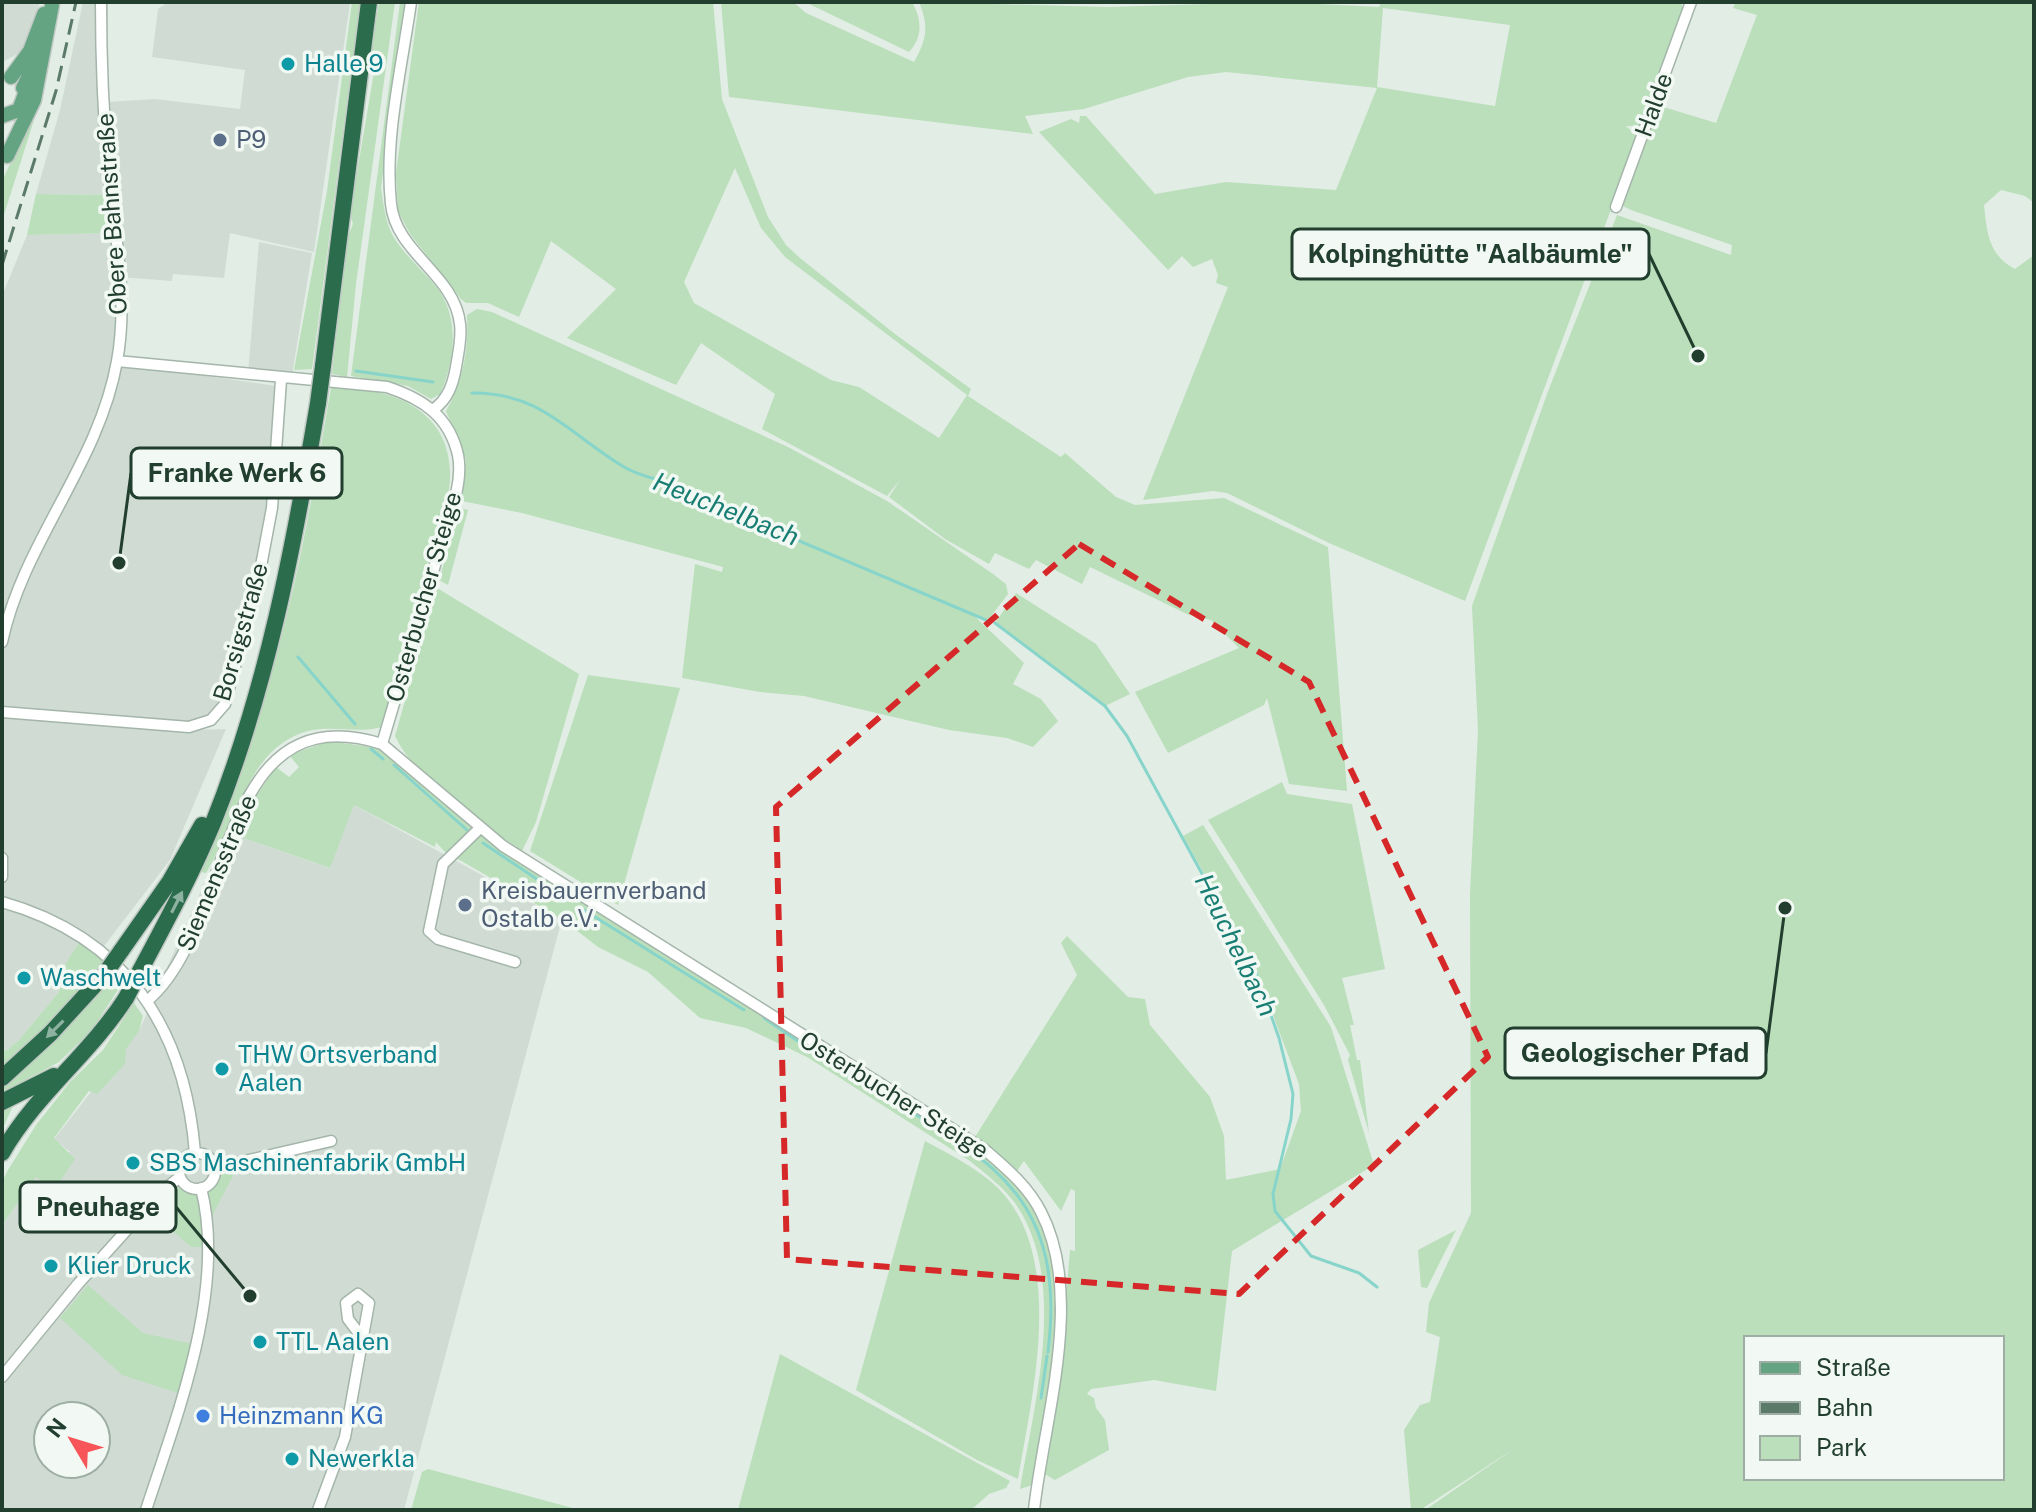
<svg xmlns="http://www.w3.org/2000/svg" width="2036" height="1512" viewBox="0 0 2036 1512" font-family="'Public Sans',sans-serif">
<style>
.built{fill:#d0dcd3;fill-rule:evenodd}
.green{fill:#badfba;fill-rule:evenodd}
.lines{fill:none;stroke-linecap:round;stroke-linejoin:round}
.stream{stroke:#87d4cb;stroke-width:3}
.minor-casing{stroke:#a4b5aa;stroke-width:13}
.major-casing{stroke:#c1c9c4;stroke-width:17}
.highway-casing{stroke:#c1c9c4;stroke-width:19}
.minor{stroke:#fff;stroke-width:10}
.major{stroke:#64a482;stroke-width:14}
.highway{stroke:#2b6c4d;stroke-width:16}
.rail{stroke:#5b7a69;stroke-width:3;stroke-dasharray:16 8;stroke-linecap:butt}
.highway-bridge-casing{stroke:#c1c9c4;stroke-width:19;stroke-linecap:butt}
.highway-bridge{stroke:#2b6c4d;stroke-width:16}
.oneway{fill:#8eb2a0}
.marked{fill:none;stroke:#d62828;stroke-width:6;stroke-dasharray:16 10;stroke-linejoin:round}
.culture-dot{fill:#0f9aa8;stroke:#f2f9f4;stroke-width:3}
.service-dot{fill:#5c6f8a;stroke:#f2f9f4;stroke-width:3}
.shop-dot{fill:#3f7fe0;stroke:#f2f9f4;stroke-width:3}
.labels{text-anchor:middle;stroke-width:7;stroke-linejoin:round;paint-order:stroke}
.culture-label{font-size:24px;fill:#0d838f;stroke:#f2f9f4;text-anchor:start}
.street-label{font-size:24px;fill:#213e2e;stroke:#f2f9f4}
.service-label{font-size:24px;fill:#4e5e75;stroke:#f2f9f4;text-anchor:start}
.shop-label{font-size:24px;fill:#366cbe;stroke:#f2f9f4;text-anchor:start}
.water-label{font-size:26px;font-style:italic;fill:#187d72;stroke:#f2f9f4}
.leader{fill:none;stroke:#213e2e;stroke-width:3}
.callout-dot{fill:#213e2e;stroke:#f2f9f4;stroke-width:3}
.callout{fill:#f2f9f4;stroke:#213e2e;stroke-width:3}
.callout-label{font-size:26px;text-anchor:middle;font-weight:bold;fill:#213e2e}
</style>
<rect width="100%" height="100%" fill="#e2ede5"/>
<path class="built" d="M2,2H40L30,42L24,51L2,62Z
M83,2H108L107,102L155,99L240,109L245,70L152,57L158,9L168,2L350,3L314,252L230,233L224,278L173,274L172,281L119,277L115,363L277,386L263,562L222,703L210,717L189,724L2,707V296L27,235L110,233L108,195L36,194L60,110Z
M259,242L312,253L292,375L248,373Z
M2,716L189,730L226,729L170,860L98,954L60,973L59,992L19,1040L2,1054Z
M354,805L562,919L404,1510H2V1225L36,1176L70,1152L54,1139L139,1031L227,832L329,868ZM48,1416H96V1464H48Z"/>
<path class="green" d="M352,2H360L312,369L294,370L327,191Z
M379,2H395L356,284L347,377L332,374L347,239L353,224L350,214L374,72L370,60Z
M400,2H405L381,188C384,206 385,225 396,241C408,258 424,272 437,288C460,318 455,361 440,394L431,399L408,386L351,376Z
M419,2H713L722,99L768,217L786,245L800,258L895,334L971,389L968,396L1061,457L1065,453L1116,497L1135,505L1224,498L1328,547L1347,791L1289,784L1267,698L1264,705L1168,753L1135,692L1239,648L1211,620L1189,615L1090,567L1082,584L1036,560L1029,569L995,553L989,564L945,539L889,497L900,480L887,496L762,429L775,394L701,343L676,385L567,338L616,289L551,241L519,317L488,303H466L461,299L410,234L398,211L396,173ZM735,168L761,228L785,257L967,395L939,438L859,387L831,380L694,303L684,282Z
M721,2H793L806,13L914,62C927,39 929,26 919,2L1107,7L1277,2L1379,7L1381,2H1680L1684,9L1641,126H1626L1638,137L1465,601L1329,543L1227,493L1213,491L1143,500L1228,287L1216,283L1218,275L1212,259L1193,267L1182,256L1168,270L1039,132L1071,119L1079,123L1080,116H1086L1155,194L1226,182L1336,190L1377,88L1226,72L1188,77L1084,109L1025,116L1033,134L729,97ZM1383,8L1510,25L1495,106L1377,87Z
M805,2H912C922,19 923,37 909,52Z
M1736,2H2034V203L2025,196L2001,190L1984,205C1987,232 1988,255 2015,269L2034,255V1510H1425L1518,1446L1420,1510H1411L1404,1430L1420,1405L1430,1402L1440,1337L1426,1332L1429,1303L1471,1213L1470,894L1478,730L1472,606L1547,394L1617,215L1731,255L1732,245L1631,210L1623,206V197L1657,105L1716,123L1757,15L1733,8ZM1746,1338H2002V1478H1746Z
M41,98L2,221V181Z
M36,194L108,195L111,233L27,235Z
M477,309L492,312L788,447L887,501L993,574L1006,584L1008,594L988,620L970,612L1024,663L1013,684L1041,699L1058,721L1033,747L1007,738L949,730L804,696L760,692L682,678L695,564L722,572L723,567L522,513L462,501L466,460L446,411C463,382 469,348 467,315Z
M331,388C386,386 449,407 450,472C451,507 433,546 424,579C410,629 396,678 382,727C357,734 333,725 308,731C247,747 235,826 206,873L200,872C227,803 254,735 274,664C300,573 315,480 331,388Z
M460,508L468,510L448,585L439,580Z
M437,588L579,674L536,822L522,851C482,823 415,780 395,736Z
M1016,593L1096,644L1130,694L1105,706L995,623Z
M588,675L680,688L618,905L530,851Z
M329,741L377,748L495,846L954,1137C973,1149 993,1160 1009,1176C1090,1255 1047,1388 1032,1485L1020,1489C1034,1405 1069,1279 1015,1203C1003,1187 986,1174 970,1161L807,1057L746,1028L700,1018L648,972L598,947L562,919L444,851L436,842L435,847L354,805L330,868L238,836L253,801L276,767L289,777L299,767L289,755Z
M1282,782L1287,794L1352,804L1385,969L1342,978L1354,1025H1350L1357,1060H1360L1369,1133L1348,1060L1350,1055L1324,1005L1208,820Z
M1203,825L1331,1027L1374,1165L1232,1251L1216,1391L1154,1380L1091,1389L1087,1394L1094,1398L1096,1408L1105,1420L1109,1450L1055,1480L1043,1473L1061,1359L1070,1250L1075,1251V1191L1071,1189L1061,1211L1024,1161L1017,1171L975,1137L1077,975L1061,943L1067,936L1128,997L1145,999L1150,1025L1210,1097L1224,1136L1226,1180L1280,1169L1301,1111L1299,1084L1253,962L1183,836Z
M80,941L98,954L121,985L92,1030L59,1062L25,1080L2,1130V1054L19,1040L59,992L60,973Z
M134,1003L143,1016L139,1031L126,1049L125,1064L97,1094L89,1091L54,1138L75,1159L54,1190L36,1177L2,1225V1182L8,1170L36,1125L71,1081L103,1050Z
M925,1141C949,1154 977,1168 997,1187C1067,1256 1032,1395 1018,1479L977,1460L856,1390Z
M239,1164L208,1224V1247H191L146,1208L180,1177L188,1187L201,1188L212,1182L215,1168Z
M1456,1230L1427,1288L1421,1287L1418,1250Z
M88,1285L143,1333L192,1344L178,1393L122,1375L60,1318Z
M780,1354L1010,1481L1006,1488L989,1494L971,1510H738Z
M428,1469L580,1510H411L422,1472Z"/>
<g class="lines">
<path class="stream" d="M356,371L433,382
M472,393C541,392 570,435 624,467C641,477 659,479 677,486C688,490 699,498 710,503L986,620
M995,623L1105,706L1127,736L1256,973L1279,1038L1293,1094L1291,1119L1273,1194L1275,1211L1311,1256L1359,1273L1377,1287
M298,657L355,724
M371,749L383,759
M394,765L467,830
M483,843L568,900
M579,907L744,1010
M764,1018L848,1075
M857,1080C981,1154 1068,1188 1048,1352
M1041,1398L1047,1356"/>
<g class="minor-casing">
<path id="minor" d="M411,2C402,67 384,138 391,204C396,253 455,275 460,324C462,338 458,354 456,367C453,384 448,399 434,409
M1616,207L1691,2
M117,361L387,387C423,399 449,416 458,455C464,485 447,522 439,551C421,615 401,679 382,744
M2,642C23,542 99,464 117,361C129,298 114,230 108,167C103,112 101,57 101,2
M2,712L189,727L211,720L225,704L261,566L272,508L281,380
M479,829L443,864L429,931L438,939L515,962
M2,858V877
M2,902C126,937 185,1028 195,1153
M147,1001C236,927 214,691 382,744L503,846L984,1149C1006,1168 1028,1186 1041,1212C1085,1297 1044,1419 1034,1510
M179 1171a18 18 0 1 1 36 0a18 18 0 1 1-36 0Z
M215,1168L331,1141
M2,1377L78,1284L161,1192L180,1177
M146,1510C177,1415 227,1288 201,1188
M318,1510L345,1437L369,1303L358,1294L346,1303L348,1319L364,1340"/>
</g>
<g class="major-casing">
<path id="major" d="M11,77L30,51L44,14
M23,88L37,59
M2,116L19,110L25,94
M7,156L34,100L52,5"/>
</g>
<g class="highway-casing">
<path id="highway" d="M323,366L369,2
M121,951L170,881L202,825
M140,971C166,922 192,874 213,823C267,689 294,545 318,403
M2,1078L50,1034L104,975
M2,1102L54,1076
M2,1153C35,1095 90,1054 126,998"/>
</g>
<use href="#minor" class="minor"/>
<use href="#major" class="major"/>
<use href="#highway" class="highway"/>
<path class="rail" d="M2,265L56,91L76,2"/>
<g class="highway-bridge-casing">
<path id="highway-bridge" d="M318,403L323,366
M104,975L121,951
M126,998L140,971"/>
</g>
<use href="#highway-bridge" class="highway-bridge"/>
</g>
<defs><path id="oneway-solid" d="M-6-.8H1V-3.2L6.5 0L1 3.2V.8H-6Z" transform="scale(2)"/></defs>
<g class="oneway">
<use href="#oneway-solid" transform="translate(177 902) rotate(-63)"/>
<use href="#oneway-solid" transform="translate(55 1029) rotate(135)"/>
</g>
<path class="marked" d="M1079,544L1309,682L1488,1057L1239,1294L787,1259L776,807Z"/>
<g class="culture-dot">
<circle cx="288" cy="64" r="8"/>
<circle cx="24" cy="978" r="8"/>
<circle cx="222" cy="1069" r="8"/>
<circle cx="133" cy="1163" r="8"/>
<circle cx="51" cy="1266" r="8"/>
<circle cx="260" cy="1342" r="8"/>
<circle cx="292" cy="1459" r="8"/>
</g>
<g class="service-dot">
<circle cx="220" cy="140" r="8"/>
<circle cx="465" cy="905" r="8"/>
</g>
<circle class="shop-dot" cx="203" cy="1416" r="8"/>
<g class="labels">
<g class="culture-label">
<text x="304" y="72">Halle 9</text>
<text x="40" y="986">Waschwelt</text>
<text x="238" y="1063">THW Ortsverband<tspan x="238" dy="28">Aalen</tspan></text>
<text x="149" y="1171">SBS Maschinenfabrik GmbH</text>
<text x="67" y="1274">Klier Druck</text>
<text x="276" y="1350">TTL Aalen</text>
<text x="308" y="1467">Newerkla</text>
</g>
<g class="street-label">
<text transform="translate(1654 105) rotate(-70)" y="8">Halde</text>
<text transform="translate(112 214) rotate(-94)" y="8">Obere Bahnstraße</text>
<text transform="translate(424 597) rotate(-74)" y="8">Osterbucher Steige</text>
<text transform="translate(241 632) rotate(-74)" y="8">Borsigstraße</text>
<text transform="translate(217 873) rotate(-67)" y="8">Siemensstraße</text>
<text transform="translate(894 1095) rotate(32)" y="8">Osterbucher Steige</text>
</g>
<g class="service-label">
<text x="236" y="148">P9</text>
<text x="481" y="899">Kreisbauernverband<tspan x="481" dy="28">Ostalb e.V.</tspan></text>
</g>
<g class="shop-label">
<text x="219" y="1424">Heinzmann KG</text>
</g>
<g class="water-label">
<text transform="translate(726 509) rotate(22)" y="9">Heuchelbach</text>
<text transform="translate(1236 945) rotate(64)" y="9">Heuchelbach</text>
</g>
</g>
<path class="leader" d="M1698 356L1649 254M119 563L131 473M1785 908L1766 1053M250 1296L176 1207"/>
<g class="callout-dot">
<circle cx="1698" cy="356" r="8"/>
<circle cx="119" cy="563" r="8"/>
<circle cx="1785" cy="908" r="8"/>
<circle cx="250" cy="1296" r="8"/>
</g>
<g class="callout">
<rect x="1292" y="229" width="357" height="50" rx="8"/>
<rect x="131" y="448" width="211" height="50" rx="8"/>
<rect x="1505" y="1028" width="261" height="50" rx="8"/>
<rect x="20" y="1182" width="156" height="50" rx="8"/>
</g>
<g class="callout-label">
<text x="1470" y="263">Kolpinghütte "Aalbäumle"</text>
<text x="237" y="482">Franke Werk 6</text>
<text x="1635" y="1062">Geologischer Pfad</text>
<text x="98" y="1216">Pneuhage</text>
</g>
<rect width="2036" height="1512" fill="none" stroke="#213e2e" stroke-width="8"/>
<rect x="1744" y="1336" width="260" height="144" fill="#f2f9f4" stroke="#9eaea5" stroke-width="2"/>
<rect x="1760" y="1362" width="40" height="12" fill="#64a482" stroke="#9eaea5" stroke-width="2"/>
<text x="1816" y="1376" font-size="24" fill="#213e2e">Straße</text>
<rect x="1760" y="1402" width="40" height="12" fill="#5b7a69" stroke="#9eaea5" stroke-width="2"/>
<text x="1816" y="1416" font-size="24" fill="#213e2e">Bahn</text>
<rect x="1760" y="1436" width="40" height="24" fill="#badfba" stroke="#9eaea5" stroke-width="2"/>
<text x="1816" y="1456" font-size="24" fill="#213e2e">Park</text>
<g transform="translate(72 1440) rotate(308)"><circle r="38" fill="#f2f9f4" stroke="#9eaea5" stroke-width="2"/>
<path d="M0-6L14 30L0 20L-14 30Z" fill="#f75559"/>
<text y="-12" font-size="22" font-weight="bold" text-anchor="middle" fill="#213e2e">N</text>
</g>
</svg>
